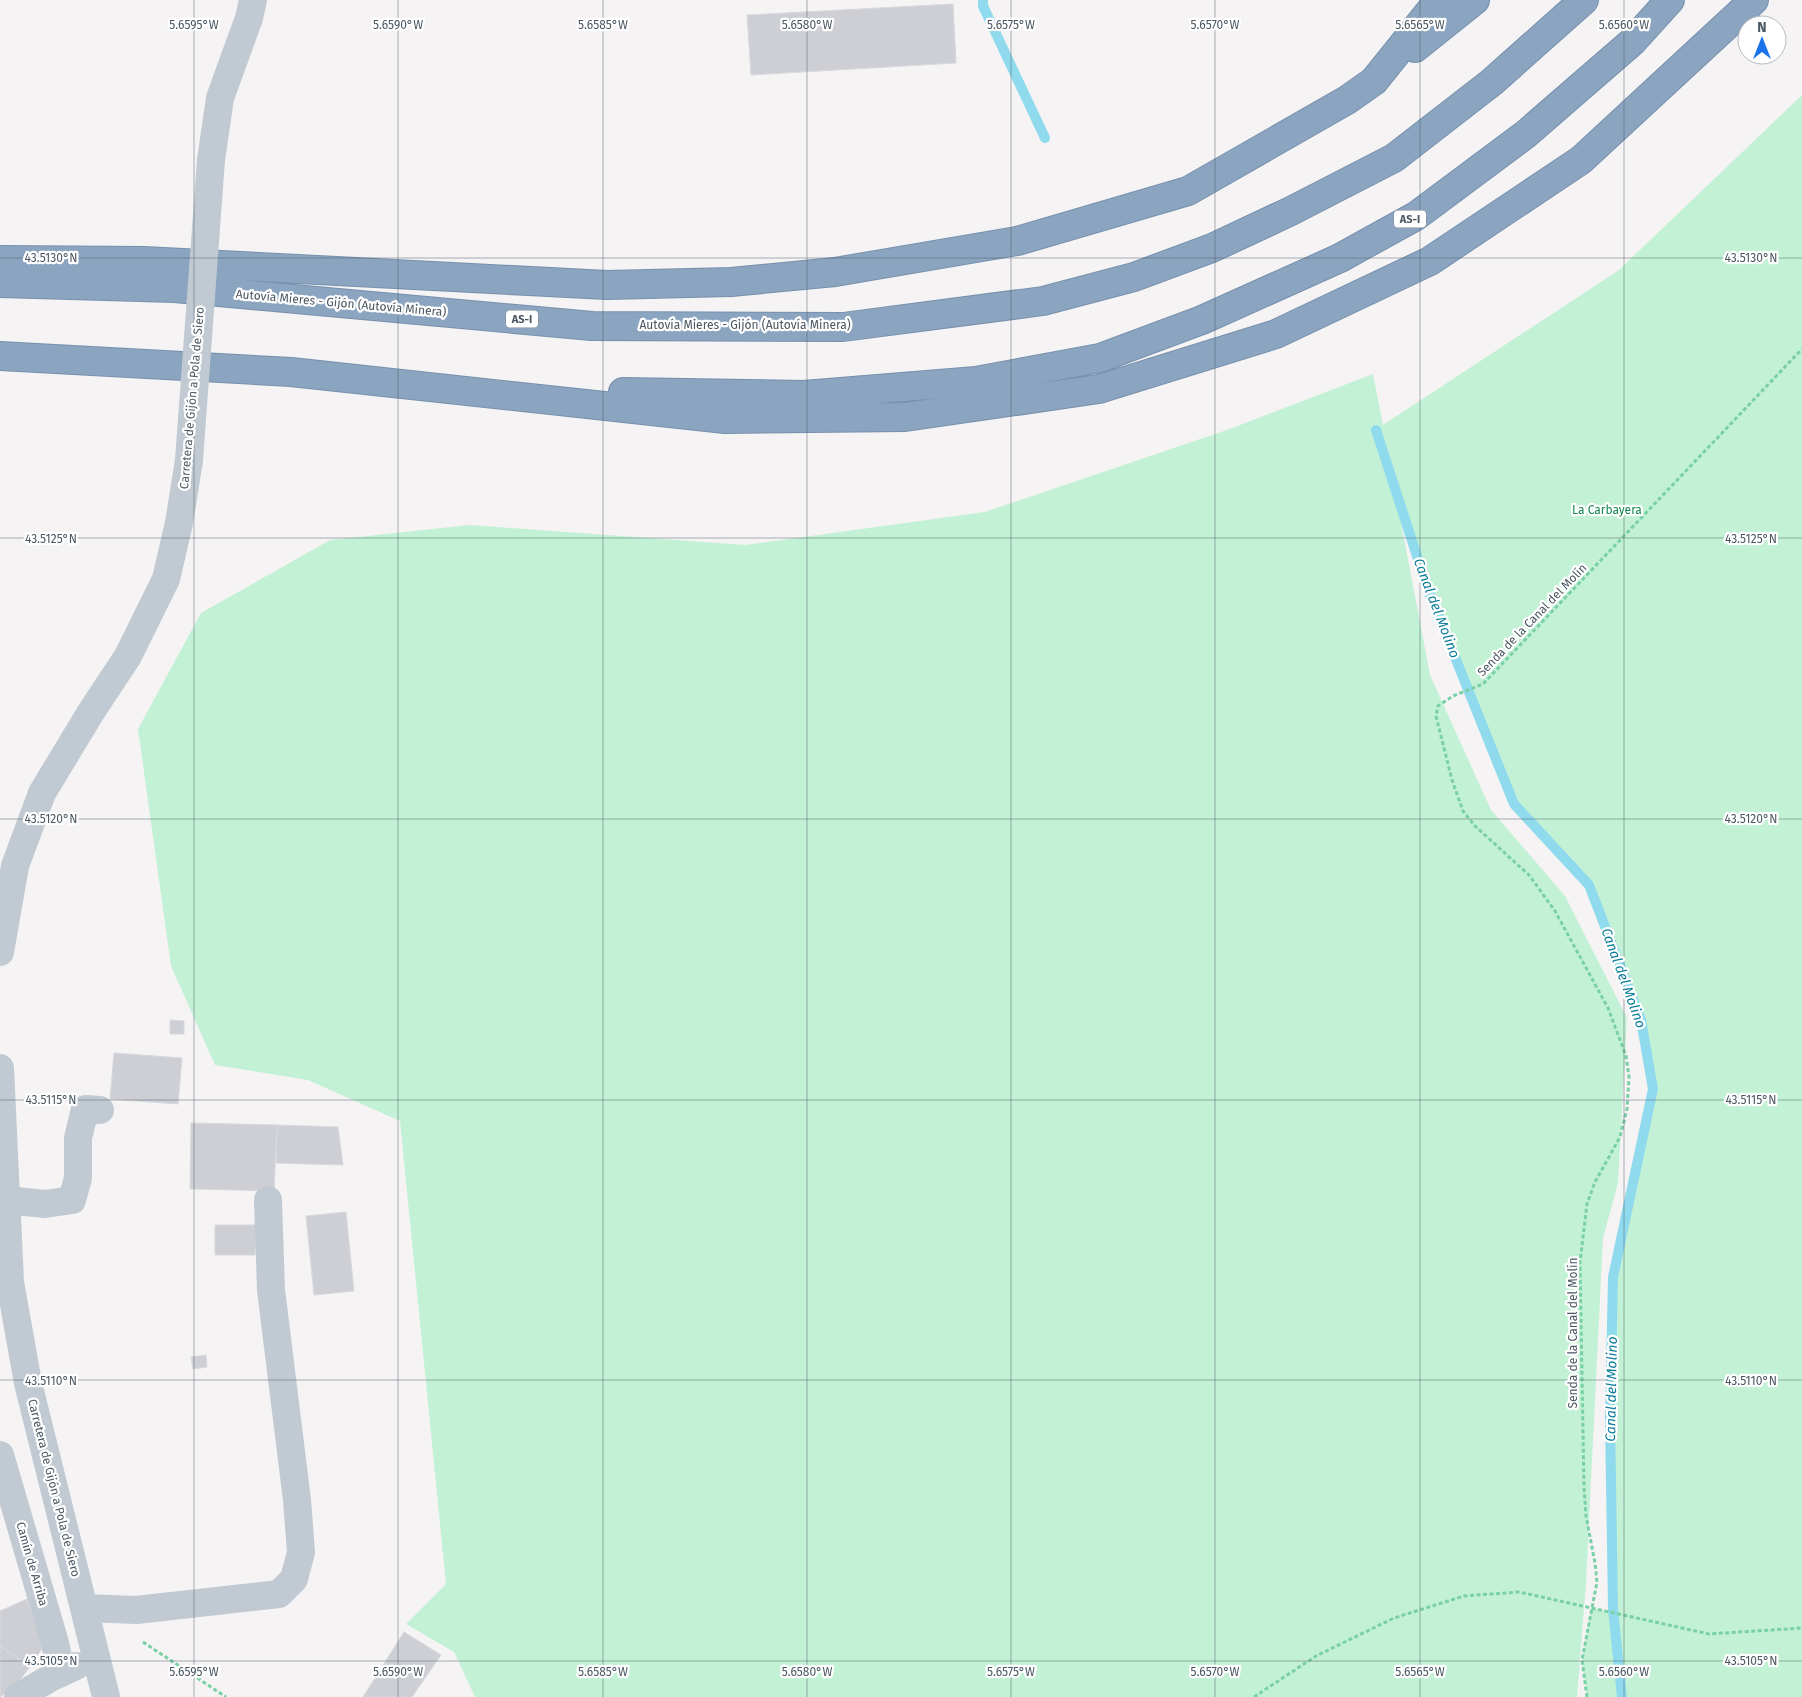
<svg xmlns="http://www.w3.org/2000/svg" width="1802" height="1697" viewBox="0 0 1802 1697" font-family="'Fira Sans',sans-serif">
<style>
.green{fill:#c3f1d5}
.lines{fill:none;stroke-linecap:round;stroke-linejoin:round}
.stream{stroke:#90daee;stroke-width:10}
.building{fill:#cdcfd5;stroke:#d7d9de}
.highway-casing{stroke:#7690ad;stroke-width:30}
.path{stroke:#7ad0a6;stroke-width:3;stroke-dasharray:4 2.5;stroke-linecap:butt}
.minor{stroke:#c1cad2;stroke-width:28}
.highway{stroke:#8ba5c1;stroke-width:28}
.minor-bridge{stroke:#c1cad2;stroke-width:28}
.ticks{fill:none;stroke:#4a5661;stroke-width:1;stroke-opacity:0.45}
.labels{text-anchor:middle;stroke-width:4.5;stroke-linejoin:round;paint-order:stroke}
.shield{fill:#fff;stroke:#808990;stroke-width:1}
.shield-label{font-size:11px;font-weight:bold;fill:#4a5661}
.street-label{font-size:12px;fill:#4a5661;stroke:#fff}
.park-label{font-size:12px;fill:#17864f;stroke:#fff}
.water-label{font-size:14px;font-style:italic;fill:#0c7c9b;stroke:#fff}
.ticks-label{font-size:12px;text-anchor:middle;fill:#4a5661;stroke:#fff;stroke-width:4.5;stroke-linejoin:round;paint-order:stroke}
</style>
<rect width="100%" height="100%" fill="#f5f3f3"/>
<path class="green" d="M1802,95V1697H1587L1582,1660L1591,1608L1606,1611L1613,1608L1610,1418L1613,1277L1653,1089L1641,1020L1589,885L1514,804L1428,590L1395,491L1430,675L1491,810L1565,896L1627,1018L1618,1183L1603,1238L1586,1582L1577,1697H475L454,1652L406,1624L446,1584L400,1121L308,1080L215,1065L171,966L138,729L201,613L330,540L470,525L745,545L985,512L1227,430L1373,374L1383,425L1619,270Z"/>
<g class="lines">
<path class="stream" d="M983,0V6L1045,138
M1376,430L1428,590L1514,804L1589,885L1641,1020L1653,1089L1613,1277L1610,1418L1613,1609L1622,1697"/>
</g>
<path class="building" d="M953,4L956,63L751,75L747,15Z
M170,1020L184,1021V1034H170Z
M114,1053L182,1058L178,1104L110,1099Z
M191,1123L277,1125L274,1191L190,1189Z
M277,1125L338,1127L343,1165L276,1163Z
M346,1212L354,1291L314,1295L306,1216Z
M215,1225H256L255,1255H215Z
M206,1355L207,1367L193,1369L191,1357Z
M27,1599L43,1647L30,1667L0,1646V1611Z
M404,1632L441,1655L412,1697H363Z
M0,1646L30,1667L14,1687L0,1697Z"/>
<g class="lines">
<g class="highway-casing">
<path id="highway" d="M1415,48L1475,0
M0,260L144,261L607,285L731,282L835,272L1017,241L1188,191L1347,100L1374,81L1439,0
M0,283L175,288L592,326L843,327L1043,301L1134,277L1212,248L1291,211L1394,158L1492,82L1584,0
M0,356L291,372L725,419L905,417L1099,389L1276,334L1430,261L1581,160L1754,0
M623,392L804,395L976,381L1100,358L1202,320L1340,258L1416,216L1526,134L1632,42L1670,0"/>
</g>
<path class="path" d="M143,1642L226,1697
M1254,1697L1316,1656L1394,1618L1464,1596L1519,1592L1709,1634L1802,1628
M1587,1697L1582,1660L1597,1582L1595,1563L1586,1516L1584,1487L1580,1262L1587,1204L1595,1182L1620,1137L1627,1109L1629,1077L1626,1056L1608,1008L1555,911L1529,875L1475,826L1463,811L1452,780L1436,716L1438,706L1453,696L1483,684L1802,349"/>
<path class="minor" d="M211,160L220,98L249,18L253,0
M0,952L15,866L42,793L91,712L128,656L166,579L179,523L189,460
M0,1068L10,1282L28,1383L106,1697
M6,1200L45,1204L72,1200L78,1178V1138L85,1109L100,1110
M0,1455L55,1643L61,1673
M84,1608L136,1610L279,1594L294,1579L301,1552L297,1500L271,1290L268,1200
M18,1697L52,1677L76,1666"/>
<use href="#highway" class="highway"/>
<path class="minor-bridge" d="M189,460L211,160"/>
</g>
<path class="ticks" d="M194,0V1697M398,0V1697M603,0V1697M807,0V1697M1011,0V1697M1215,0V1697M1420,0V1697M1624,0V1697M0,258H1802M0,538H1802M0,819H1802M0,1100H1802M0,1380H1802M0,1661H1802"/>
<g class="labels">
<g class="shield">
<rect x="1394" y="210.5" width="32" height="17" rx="4"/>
<rect x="506" y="310.5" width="32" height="17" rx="4"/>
</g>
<g class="shield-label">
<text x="1410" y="223">AS-I</text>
<text x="522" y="323">AS-I</text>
</g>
<g class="street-label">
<text transform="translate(341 303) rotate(5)" y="4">Autovía Mieres - Gijón (Autovía Minera)</text>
<text x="745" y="329">Autovía Mieres - Gijón (Autovía Minera)</text>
<text transform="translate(192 398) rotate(-85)" y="4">Carretera de Gijón a Pola de Siero</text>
<text transform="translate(1532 620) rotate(-46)" y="4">Senda de la Canal del Molín</text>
<text transform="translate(1573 1333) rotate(-90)" y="4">Senda de la Canal del Molín</text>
<text transform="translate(54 1488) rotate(76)" y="4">Carretera de Gijón a Pola de Siero</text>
<text transform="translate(32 1564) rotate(74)" y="4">Camín de Arriba</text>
</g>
<g class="park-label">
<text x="1607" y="514">La Carbayera</text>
</g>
<g class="water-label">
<text transform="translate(1437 608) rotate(69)" y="5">Canal del Molino</text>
<text transform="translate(1624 978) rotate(70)" y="5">Canal del Molino</text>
<text transform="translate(1611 1389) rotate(-89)" y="5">Canal del Molino</text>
</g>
</g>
<g class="ticks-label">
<text x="194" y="29">5.6595°W</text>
<text x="398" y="29">5.6590°W</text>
<text x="603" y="29">5.6585°W</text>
<text x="807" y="29">5.6580°W</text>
<text x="1011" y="29">5.6575°W</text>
<text x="1215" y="29">5.6570°W</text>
<text x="1420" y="29">5.6565°W</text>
<text x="1624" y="29">5.6560°W</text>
<text x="51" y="262">43.5130°N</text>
<text x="1751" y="262">43.5130°N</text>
<text x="51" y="543">43.5125°N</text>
<text x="1751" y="543">43.5125°N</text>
<text x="51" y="823">43.5120°N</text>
<text x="1751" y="823">43.5120°N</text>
<text x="51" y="1104">43.5115°N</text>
<text x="1751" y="1104">43.5115°N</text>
<text x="51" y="1385">43.5110°N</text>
<text x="1751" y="1385">43.5110°N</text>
<text x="51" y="1665">43.5105°N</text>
<text x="1751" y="1665">43.5105°N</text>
<text x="194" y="1676">5.6595°W</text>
<text x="398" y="1676">5.6590°W</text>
<text x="603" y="1676">5.6585°W</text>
<text x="807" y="1676">5.6580°W</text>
<text x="1011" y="1676">5.6575°W</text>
<text x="1215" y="1676">5.6570°W</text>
<text x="1420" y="1676">5.6565°W</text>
<text x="1624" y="1676">5.6560°W</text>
</g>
<g transform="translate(1762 40)"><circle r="24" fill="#ffffff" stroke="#b7bbc0"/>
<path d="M0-4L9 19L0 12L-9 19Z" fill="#1a73e8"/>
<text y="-8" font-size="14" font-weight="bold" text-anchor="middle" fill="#4a5661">N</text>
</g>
</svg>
